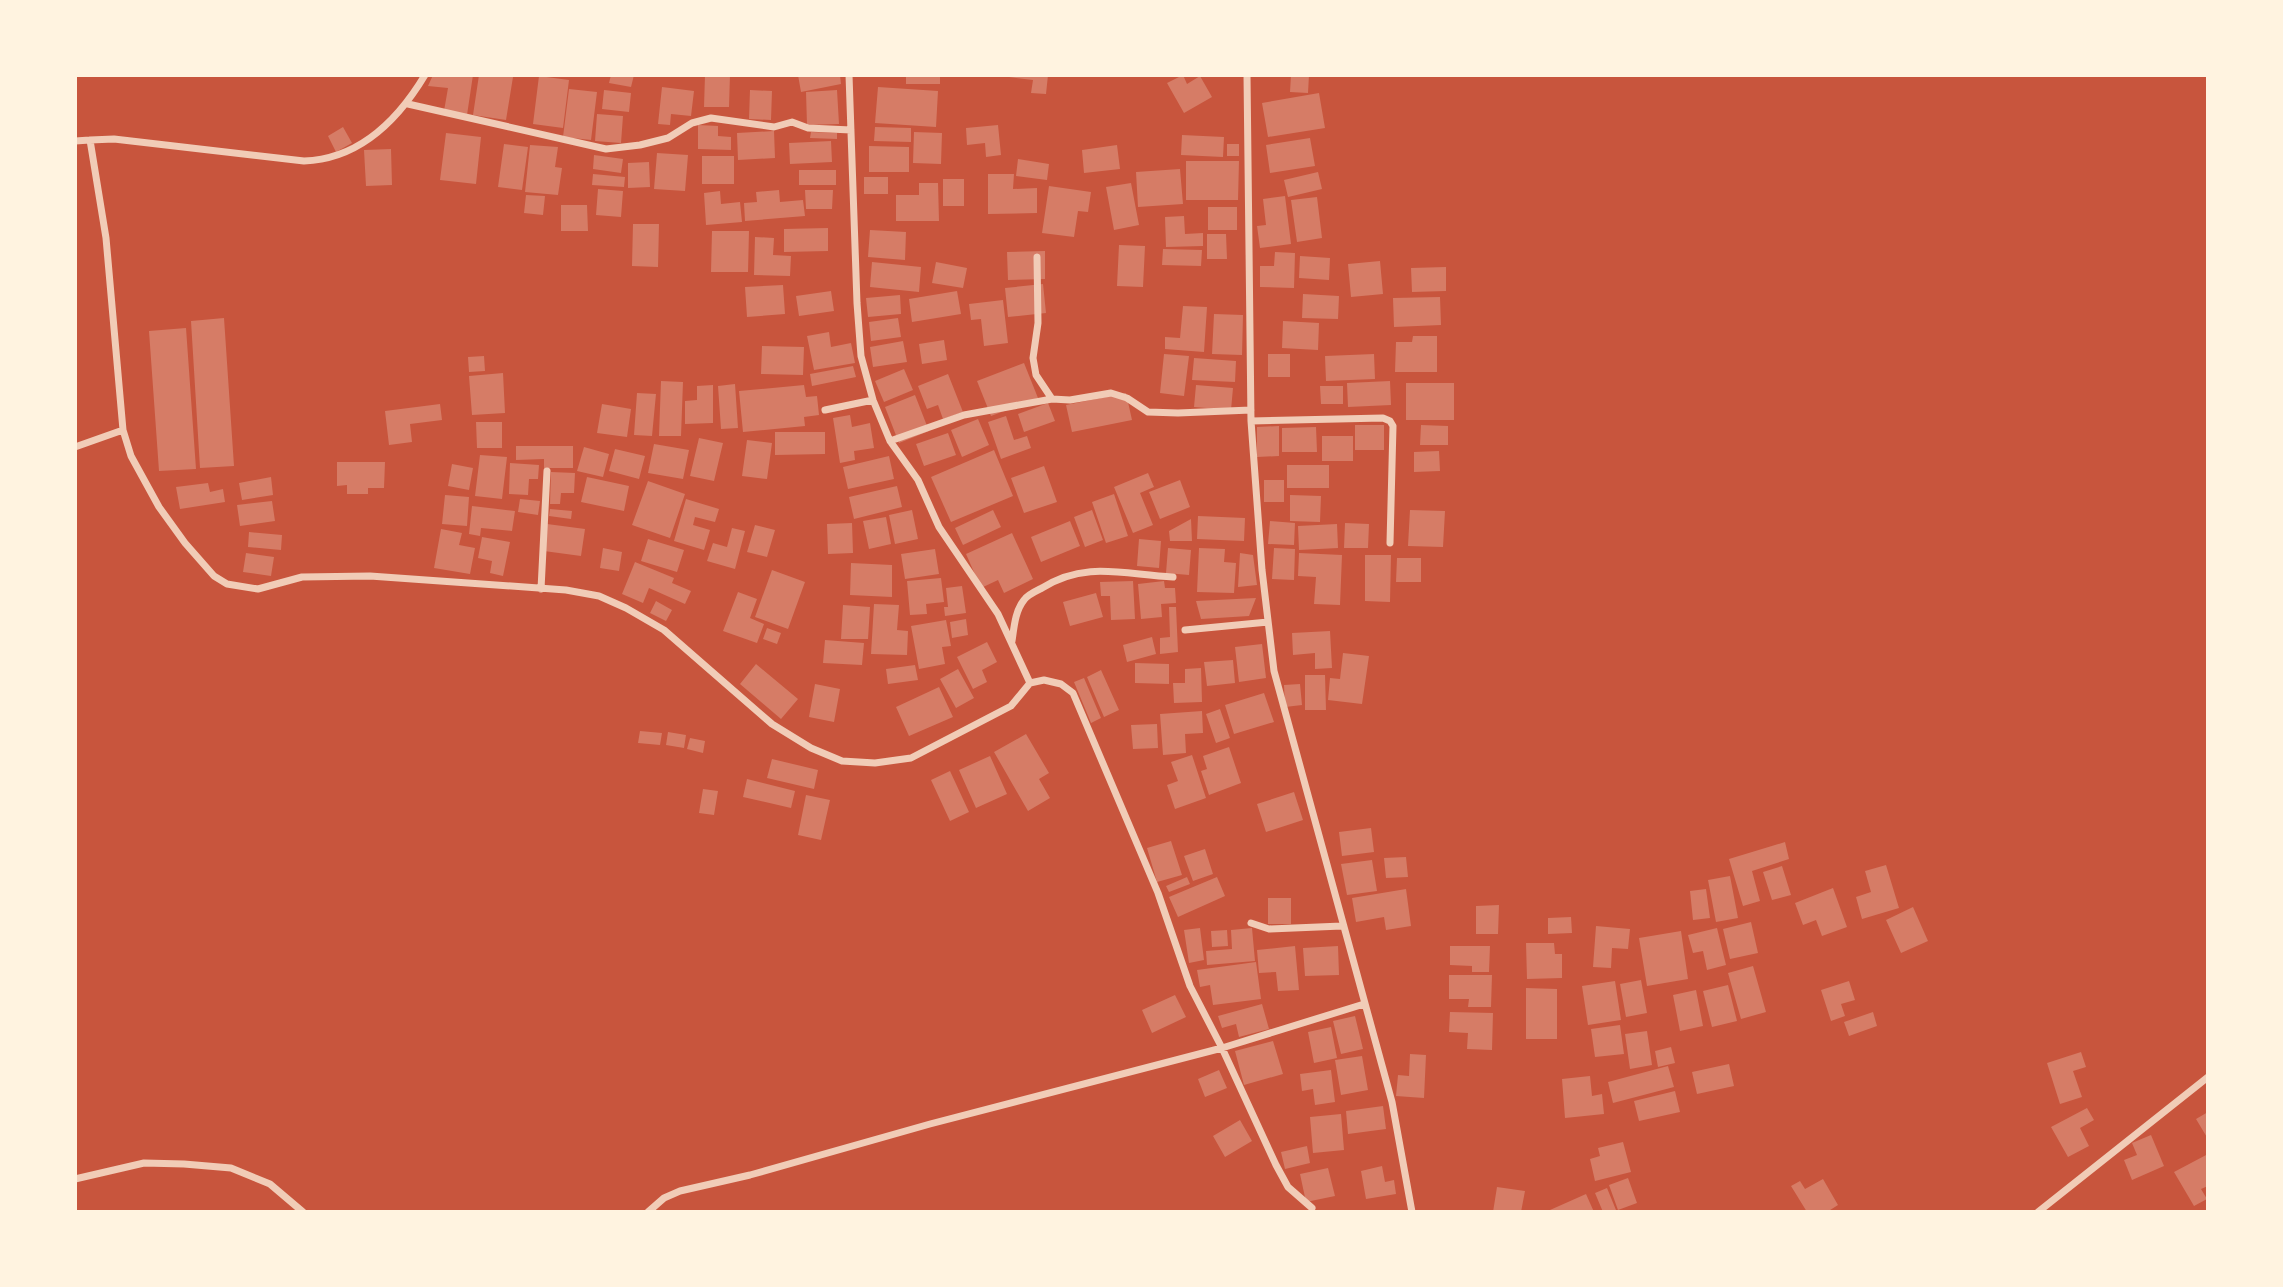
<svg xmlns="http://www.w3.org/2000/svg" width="2283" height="1287" viewBox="0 0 2283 1287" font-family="'PT Sans Narrow',sans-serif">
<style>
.building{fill:#d67c66}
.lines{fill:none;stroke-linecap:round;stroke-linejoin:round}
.minor{stroke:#f1ccb7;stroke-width:7}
</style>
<rect width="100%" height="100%" fill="#c8553d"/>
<path class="building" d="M433,75H473L467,115L444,111L448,88L428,86Z
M479,75L513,77L506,120L473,115Z
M611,75H634L631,87L609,83Z
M705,75H730L729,107H704Z
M798,75H840L841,84L801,92Z
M906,75H940V84H906Z
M1009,75H1048L1046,94L1031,93L1033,80L1009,77Z
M1183,75L1187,84L1200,76L1212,97L1184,113L1167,83Z
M1291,75H1309L1308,93L1290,92Z
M539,76L569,80L563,128L533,124Z
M662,87L694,91L691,116L671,114L670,125L658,124Z
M878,87L938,91L936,127L875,123Z
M569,89L597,92L591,140L563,137Z
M604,90L631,93L629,112L602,109Z
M750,90L772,91L771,120L749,119Z
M837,90L839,124L807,125L806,92Z
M1319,93L1325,128L1268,137L1262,103Z
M597,114L623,116L621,143L595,141Z
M698,125L718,126V136L731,137V150L698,149Z
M998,125L1001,155L986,157L985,143L967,145L966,128Z
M343,127L352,143L336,152L328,136Z
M875,127L911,128V142L874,141Z
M774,131L775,158L738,160L737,133Z
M811,132L837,133V139L810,138Z
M914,132L942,133L941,164L913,163Z
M446,133L481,137L476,184L440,180Z
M1182,135L1224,137L1223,157L1181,155Z
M1310,138L1315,166L1270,173L1266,145Z
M831,141L832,162L790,164L789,143Z
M504,144L528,147L522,190L498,187Z
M1227,144H1239V156H1227Z
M530,145L558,147L555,167L562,168L558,195L525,192Z
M1117,145L1120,169L1084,173L1082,150Z
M869,146L909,147V172H869Z
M391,149L392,185L366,186L364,150Z
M657,153L688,155L685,191L654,189Z
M594,155L623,159L621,173L593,169Z
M702,156H734V184H702Z
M1018,159L1049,164L1047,180L1016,176Z
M1186,161H1239L1238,200H1186Z
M649,162L650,187L628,188V163Z
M1180,169L1183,204L1138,207L1136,172Z
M799,170H836V185H799Z
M1318,172L1322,189L1288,197L1284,180Z
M593,174L625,177L624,187L592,185Z
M988,174H1014L1013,189L1037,188V213L988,214Z
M864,177H888V194H864Z
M943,179H964V206H943Z
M919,183H938L939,221H896V195H919Z
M1131,183L1139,225L1114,230L1106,187Z
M1049,186L1091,192L1088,212L1078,211L1074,237L1042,233Z
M598,189L623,191L621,217L596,215Z
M779,190L780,202L803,200L805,216L745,221L744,203L757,202L756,192Z
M805,190H833L832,209H806Z
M720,191L721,204L740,202L742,222L706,225L704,193Z
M526,195L545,196L543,215L524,213Z
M1285,196L1291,244L1260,248L1257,226L1266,225L1263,199Z
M1317,197L1322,238L1297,242L1291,200Z
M561,205H587L588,231H561Z
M1208,207H1237V230H1208Z
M1184,216L1185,234L1203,233V246L1166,247L1165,217Z
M633,224H659L658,267L632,266Z
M828,228V251L784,252V229Z
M870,230L906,232L905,260L868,257Z
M712,231H749L748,272H711Z
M1207,234H1226L1227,259H1207Z
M755,237L774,238L773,255L791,256L790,276L754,275Z
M1119,245L1145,246L1143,287L1117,286Z
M1163,249L1202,250L1201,266L1162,265Z
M1045,251V279L1008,280L1007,252Z
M1275,252L1295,253L1294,288L1260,287V266H1274Z
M1300,256L1330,258L1329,280L1299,278Z
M1380,261L1383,294L1351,297L1348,264Z
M872,262L921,267L919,292L870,287Z
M936,262L967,268L963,288L932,283Z
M1446,267V291L1412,292L1411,268Z
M1043,284L1046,313L1008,317L1005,288Z
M783,285L785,314L747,317L745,287Z
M831,291L834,311L799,316L796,296Z
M957,291L961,314L912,322L909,299Z
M1303,294L1339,296L1338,319L1302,318Z
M900,295L901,314L868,317L866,298Z
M1440,297L1441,325L1394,327L1393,298Z
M1003,300L1008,343L984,346L981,319L971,320L969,304Z
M1183,306L1207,307L1204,352L1165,349V337L1180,338Z
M1214,314L1243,315L1242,355L1212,354Z
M224,318L234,466L200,468L191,321Z
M898,318L901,337L871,341L869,322Z
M1283,321L1319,323L1318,350L1282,348Z
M186,328L196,469L159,471L149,331Z
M829,332L831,347L851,343L855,363L814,370L807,336Z
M1413,336H1437V372H1395L1396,342H1412Z
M944,340L947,360L922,364L919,344Z
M903,341L907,362L873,367L870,347Z
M762,346L804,347L803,375L761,374Z
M1164,354L1189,356L1184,396L1160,393Z
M1268,354H1290V377H1268Z
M1374,354L1375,379L1326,381L1325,356Z
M484,356L485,371L469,372L468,357Z
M1194,358L1236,361L1235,382L1192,380Z
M1024,363L1038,398L991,416L977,381Z
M853,366L856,377L812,386L810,374Z
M904,369L913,390L884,402L875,381Z
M503,373L505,413L472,415L469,376Z
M948,374L963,412L943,419L938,405L927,409L918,386Z
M661,381L683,382L681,436H659Z
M1390,381L1391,405L1348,407L1347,383Z
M1406,383H1454V420H1406Z
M735,384L738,428L721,429L718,386Z
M713,385V423L685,424V401L697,400V386Z
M804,385L806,397L817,396L819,415L804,417L805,426L743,432L739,391Z
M1196,385L1233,388L1231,410L1194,407Z
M1320,386H1343V404H1321Z
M637,393L656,394L652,436L634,435Z
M1126,393L1132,420L1072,432L1066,405Z
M915,395L929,431L899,443L885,407Z
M1048,403L1055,421L1024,432L1018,414Z
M440,404L442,420L410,424L412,442L389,445L385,411Z
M602,404L631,409L627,437L597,433Z
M850,415L852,427L870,423L874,448L854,451L855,460L840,463L833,418Z
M1006,416L1014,440L1027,436L1031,448L1001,459L988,422Z
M978,419L989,445L962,457L951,430Z
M476,422H502V448H477Z
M1355,425H1384V450H1355Z
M1421,425L1448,426V445H1420Z
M1279,426V456L1257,457V427Z
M1316,427L1317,452H1282V428Z
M775,432H825V454L775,455Z
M948,433L956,455L924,466L916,444Z
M1322,436H1353V461H1322Z
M699,438L723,443L714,481L690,476Z
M747,440L772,443L767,479L742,476Z
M654,444L689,450L683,479L648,473Z
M516,446H573V468H544V459L516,460Z
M584,447L609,454L603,477L577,471Z
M615,449L645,456L639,479L609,471Z
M994,450L1013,496L951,522L931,477Z
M1439,451L1440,471L1414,472V452Z
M480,455L507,457L502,499L475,496Z
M889,456L894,479L848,489L843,467Z
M337,462H385L384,488H368V494H347V485L337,486Z
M510,463L539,465L538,479H529L528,495L509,494Z
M452,464L473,468L469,490L448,486Z
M1287,465H1329V488H1287Z
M1044,466L1057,502L1024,513L1011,478Z
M551,472L575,473L574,493H561L560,504H550Z
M1148,473L1154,487L1140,493L1153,525L1133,533L1114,487Z
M271,477L273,495L242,500L239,483Z
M587,477L629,486L624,511L581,502Z
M1180,480L1190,507L1160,519L1149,492Z
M1264,480H1284V502H1264Z
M648,481L685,494L670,538L632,525Z
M208,483L210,492L223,489L225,502L180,509L176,487Z
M897,486L902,507L854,519L849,497Z
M1114,494L1128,536L1106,543L1092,502Z
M445,495L469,497L467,526L442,524Z
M1290,495L1321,496L1320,522L1290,521Z
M520,499L540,501L538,515L518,512Z
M686,499L719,509L715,522L695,517L693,525L710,530L704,550L674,541Z
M272,501L275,521L240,526L237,505Z
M472,506L515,511L512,531L481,528L480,536L469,534Z
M550,509L572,511L571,519L549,516Z
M912,510L918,539L895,544L889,515Z
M993,510L1001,527L963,545L955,528Z
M1092,510L1103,540L1085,547L1074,517Z
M1410,510L1445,511L1443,547L1408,546Z
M1198,516L1245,518L1244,541L1197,539Z
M886,517L891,544L869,549L863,521Z
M1191,519L1192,541H1170L1169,531Z
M1070,521L1080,546L1041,562L1031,537Z
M1270,521L1295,523L1294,545L1268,544Z
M852,523L853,553L828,554L827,524Z
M1345,523L1369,524L1368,548H1344Z
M547,524L585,529L581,556L544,551Z
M1337,524L1338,548L1299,550L1298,526Z
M755,525L775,530L767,557L747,552Z
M732,528L745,531L735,569L707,561L713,543L727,547Z
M441,529L462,533L459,545L475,548L470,574L434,568Z
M249,532L282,535L281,550L248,547Z
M1012,533L1033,579L1004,593L998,580L981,588L966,554Z
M482,537L510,542L503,576L490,573L492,561L478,558Z
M648,539L684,550L677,572L641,561Z
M1139,539L1161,541L1159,568L1137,566Z
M603,548L622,552L619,571L600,568Z
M1168,548L1191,550L1189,575L1166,573Z
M1199,548L1225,549L1224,562L1236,563L1234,593L1197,592Z
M1274,548L1295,549L1294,580L1272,579Z
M935,549L939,574L905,579L901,554Z
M246,553L274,557L271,576L243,572Z
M1240,553L1253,555L1257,585L1238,587Z
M1299,553L1342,555L1340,605L1314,604L1316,577L1298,576Z
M1365,555H1391L1390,602L1365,601Z
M1397,558H1421V582H1396Z
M635,562L674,578L672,583L691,591L685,604L649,588L643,603L622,594Z
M851,563L892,565V597L850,595Z
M772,570L805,582L788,629L755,617Z
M941,578L944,602L926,604L927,614L910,615L907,581Z
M1133,581L1135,619L1111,620L1110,596H1101L1100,582Z
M1164,581L1165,588H1175L1176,603L1161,604L1162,617L1141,619L1138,584Z
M962,586L966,613L945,616L944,607H948L946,588Z
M738,592L757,599L750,618L764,624L757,643L723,631Z
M1096,593L1103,617L1070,626L1063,602Z
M1256,598L1249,616L1201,619L1196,601Z
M656,601L672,610L666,621L650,613Z
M874,604L899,605L897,630L908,631L907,655L871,654Z
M843,605L870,607L868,639H841Z
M1169,607H1176L1178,652L1160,654V638L1170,637Z
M966,619L968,635L952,638L950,622Z
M946,620L951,646L942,647L945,664L919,669L911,626Z
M767,628L781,633L777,644L763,639Z
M1330,631L1332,668L1315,669V653L1293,655L1292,633Z
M1152,637L1156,654L1127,662L1123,645Z
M825,640L864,643L862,665L823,663Z
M987,642L997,662L982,670L987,682L973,689L957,657Z
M1262,644L1266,678L1239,682L1235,647Z
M1343,653L1369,656L1362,704L1328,700L1330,678L1340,679Z
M1233,660L1235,683L1207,686L1204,662Z
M1135,663L1169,664V684L1135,683Z
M756,664L798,699L781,719L740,684Z
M915,665L918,680L888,684L886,669Z
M1201,668L1202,702L1174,703L1173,683H1185V669Z
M958,669L974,698L956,708L940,679Z
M1101,670L1119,710L1104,717L1087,677Z
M1305,675H1325L1326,710H1305Z
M1084,678L1101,718L1091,723L1074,682Z
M815,684L840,689L834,722L809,717Z
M1300,684L1302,705L1285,707L1284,685Z
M939,687L953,717L909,736L896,707Z
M1264,693L1274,722L1234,734L1225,705Z
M1220,709L1230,738L1216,743L1206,714Z
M1202,711L1203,733L1185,734L1186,753L1163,755L1160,714Z
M1157,724L1158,748L1133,749L1131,725Z
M640,731L662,733L660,745L638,743Z
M668,732L686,735L684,748L666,745Z
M1026,734L1049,773L1039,779L1050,798L1028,811L994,752Z
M690,738L705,741L703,753L687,749Z
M1229,747L1241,783L1209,795L1201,771L1207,769L1203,756Z
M1192,755L1206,798L1175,809L1167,785L1178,781L1171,762Z
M990,756L1007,794L976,808L959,770Z
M772,759L818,770L814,789L767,778Z
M950,771L969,812L950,821L931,780Z
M747,779L795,791L791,808L743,797Z
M703,789L718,791L714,815L699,813Z
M1294,792L1303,820L1266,832L1257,804Z
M806,795L830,800L821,840L798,835Z
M1371,828L1374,852L1342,856L1339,832Z
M1171,841L1182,875L1157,882L1147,848Z
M1785,842L1789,859L1752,871L1760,901L1743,906L1729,859Z
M1205,849L1213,874L1193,881L1184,856Z
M1406,857L1408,877L1386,878L1384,858Z
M1372,860L1377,891L1347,895L1341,864Z
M1886,865L1899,908L1862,919L1856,897L1871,892L1865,871Z
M1782,866L1791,895L1772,900L1763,872Z
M1730,876L1738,918L1716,922L1708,880Z
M1187,877L1190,884L1169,892L1166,886Z
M1217,877L1225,896L1178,917L1169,897Z
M1833,888L1847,927L1822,936L1816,920L1803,925L1795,903Z
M1406,889L1411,926L1386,930L1384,917L1356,922L1352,898Z
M1706,889L1710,918L1693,920L1690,891Z
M1268,898H1291V924H1268Z
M1499,905L1498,934H1476V906Z
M1913,907L1928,941L1901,953L1886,920Z
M1571,917L1572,933L1548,934V918Z
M1751,922L1758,953L1730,959L1723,929Z
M1596,926L1630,929L1628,949L1612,948L1611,968L1593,967Z
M1200,928L1204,960L1189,963L1184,930Z
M1252,928L1255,961L1207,965L1206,951L1232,949L1231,930Z
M1717,928L1726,965L1707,970L1703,951L1693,953L1688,935Z
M1227,930L1228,946L1212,947L1211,931Z
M1681,931L1688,979L1647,986L1639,938Z
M1526,943H1554L1555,954H1562V978L1527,979Z
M1295,946L1299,990L1278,991L1276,972L1259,973L1257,950Z
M1338,946L1339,975L1305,976L1303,948Z
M1450,946H1490L1489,972H1472V966L1450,965Z
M1256,962L1261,999L1213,1005L1210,985L1200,987L1197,970Z
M1753,966L1766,1012L1741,1019L1728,973Z
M1449,975H1492L1491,1007H1468L1469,999H1449Z
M1641,980L1647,1013L1626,1017L1620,984Z
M1615,981L1621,1020L1588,1025L1582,986Z
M1849,981L1855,1000L1841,1004L1845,1016L1831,1021L1821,990Z
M1728,985L1737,1021L1712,1027L1703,991Z
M1526,988L1557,989V1039H1526Z
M1696,990L1703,1026L1680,1031L1673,995Z
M1175,995L1186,1017L1152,1033L1142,1010Z
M1262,1004L1269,1029L1239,1037L1236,1024L1222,1028L1218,1016Z
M1450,1012L1493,1013L1492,1050L1467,1049L1468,1033L1449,1032Z
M1873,1012L1877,1026L1849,1036L1844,1022Z
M1355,1016L1363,1049L1341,1054L1333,1021Z
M1620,1025L1624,1054L1595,1057L1591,1029Z
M1331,1027L1337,1058L1314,1063L1308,1032Z
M1647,1031L1652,1065L1630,1069L1625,1034Z
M1273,1041L1283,1074L1244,1085L1235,1051Z
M1671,1047L1675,1063L1658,1067L1655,1051Z
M2081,1052L2086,1067L2073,1071L2082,1097L2060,1104L2047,1063Z
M1410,1054L1426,1055L1424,1098L1396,1096L1398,1075L1409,1076Z
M1362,1056L1368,1090L1341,1095L1335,1060Z
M1729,1064L1734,1086L1697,1094L1692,1072Z
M1668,1066L1674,1087L1613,1103L1608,1082Z
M1219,1070L1227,1088L1205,1097L1198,1079Z
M1331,1070L1335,1102L1315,1105L1313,1089L1302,1091L1300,1074Z
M1590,1076L1592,1096L1602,1094L1604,1114L1565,1118L1562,1079Z
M1675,1091L1680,1112L1639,1121L1634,1101Z
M1383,1106L1386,1129L1348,1134L1346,1111Z
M2087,1108L2094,1120L2080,1128L2089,1146L2068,1157L2051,1127Z
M2208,1112V1139L2196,1119Z
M1341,1114L1344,1150L1313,1153L1310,1117Z
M1240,1120L1252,1141L1225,1157L1213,1136Z
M2151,1135L2164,1166L2132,1180L2124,1160L2137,1155L2132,1143Z
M1623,1142L1631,1172L1595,1181L1590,1159L1600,1156L1598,1148Z
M1307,1146L1310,1163L1285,1169L1281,1152Z
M2208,1154V1186L2201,1189L2207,1199L2194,1206L2174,1172Z
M1382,1166L1385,1182L1394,1180L1396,1194L1366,1199L1361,1171Z
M1328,1168L1335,1196L1306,1202L1300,1174Z
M1628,1178L1637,1203L1618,1210L1609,1185Z
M1823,1179L1838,1205L1827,1212H1807L1791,1186L1800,1181L1805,1189Z
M1497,1187L1525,1191L1521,1212H1493Z
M1607,1188L1616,1210L1612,1212H1603L1595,1193Z
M1586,1194L1594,1212H1551L1550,1210Z"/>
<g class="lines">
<path class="minor" d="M849,75L857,303L861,356L873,400L890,441L918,480L939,527L998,614L1030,683
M1247,75L1251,421L1262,570L1274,671L1392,1102L1412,1212
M408,104L606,149L640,145L668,138L692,123L711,118L774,127L792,122L808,128L851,130
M75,141L90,140
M1037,257L1038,323L1033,358L1036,375L1052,399
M825,410L873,400
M1251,421L1383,418L1390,421L1393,426L1390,543
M123,430L106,238L90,140L114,139L304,161C360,159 398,120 425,75
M890,441L964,415L1052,399L1070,400L1111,393L1127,398L1148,412L1178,413L1251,410
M75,447L123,430L131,456L159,507L185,543L214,576L227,584L258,589L302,577L370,576L566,590L599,596L626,608L664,630L772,724L811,748L842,761L875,763L911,758L1011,706L1030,683L1044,680L1061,684L1073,693L1158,893L1190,986L1222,1048L1276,1165L1288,1187L1312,1208
M541,589L547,471
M1185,630L1268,622
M1012,641C1014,628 1015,611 1024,600C1027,595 1036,591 1042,588C1086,560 1125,575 1173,577
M1251,923L1269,929L1342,926
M75,1179L144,1163L184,1164L231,1168L270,1184L303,1212
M648,1212L664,1198L680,1191L750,1175L930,1124L1222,1048L1364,1004
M2038,1212L2208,1077"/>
</g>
<rect width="2283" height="1287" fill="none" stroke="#fff3e0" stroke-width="154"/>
</svg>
